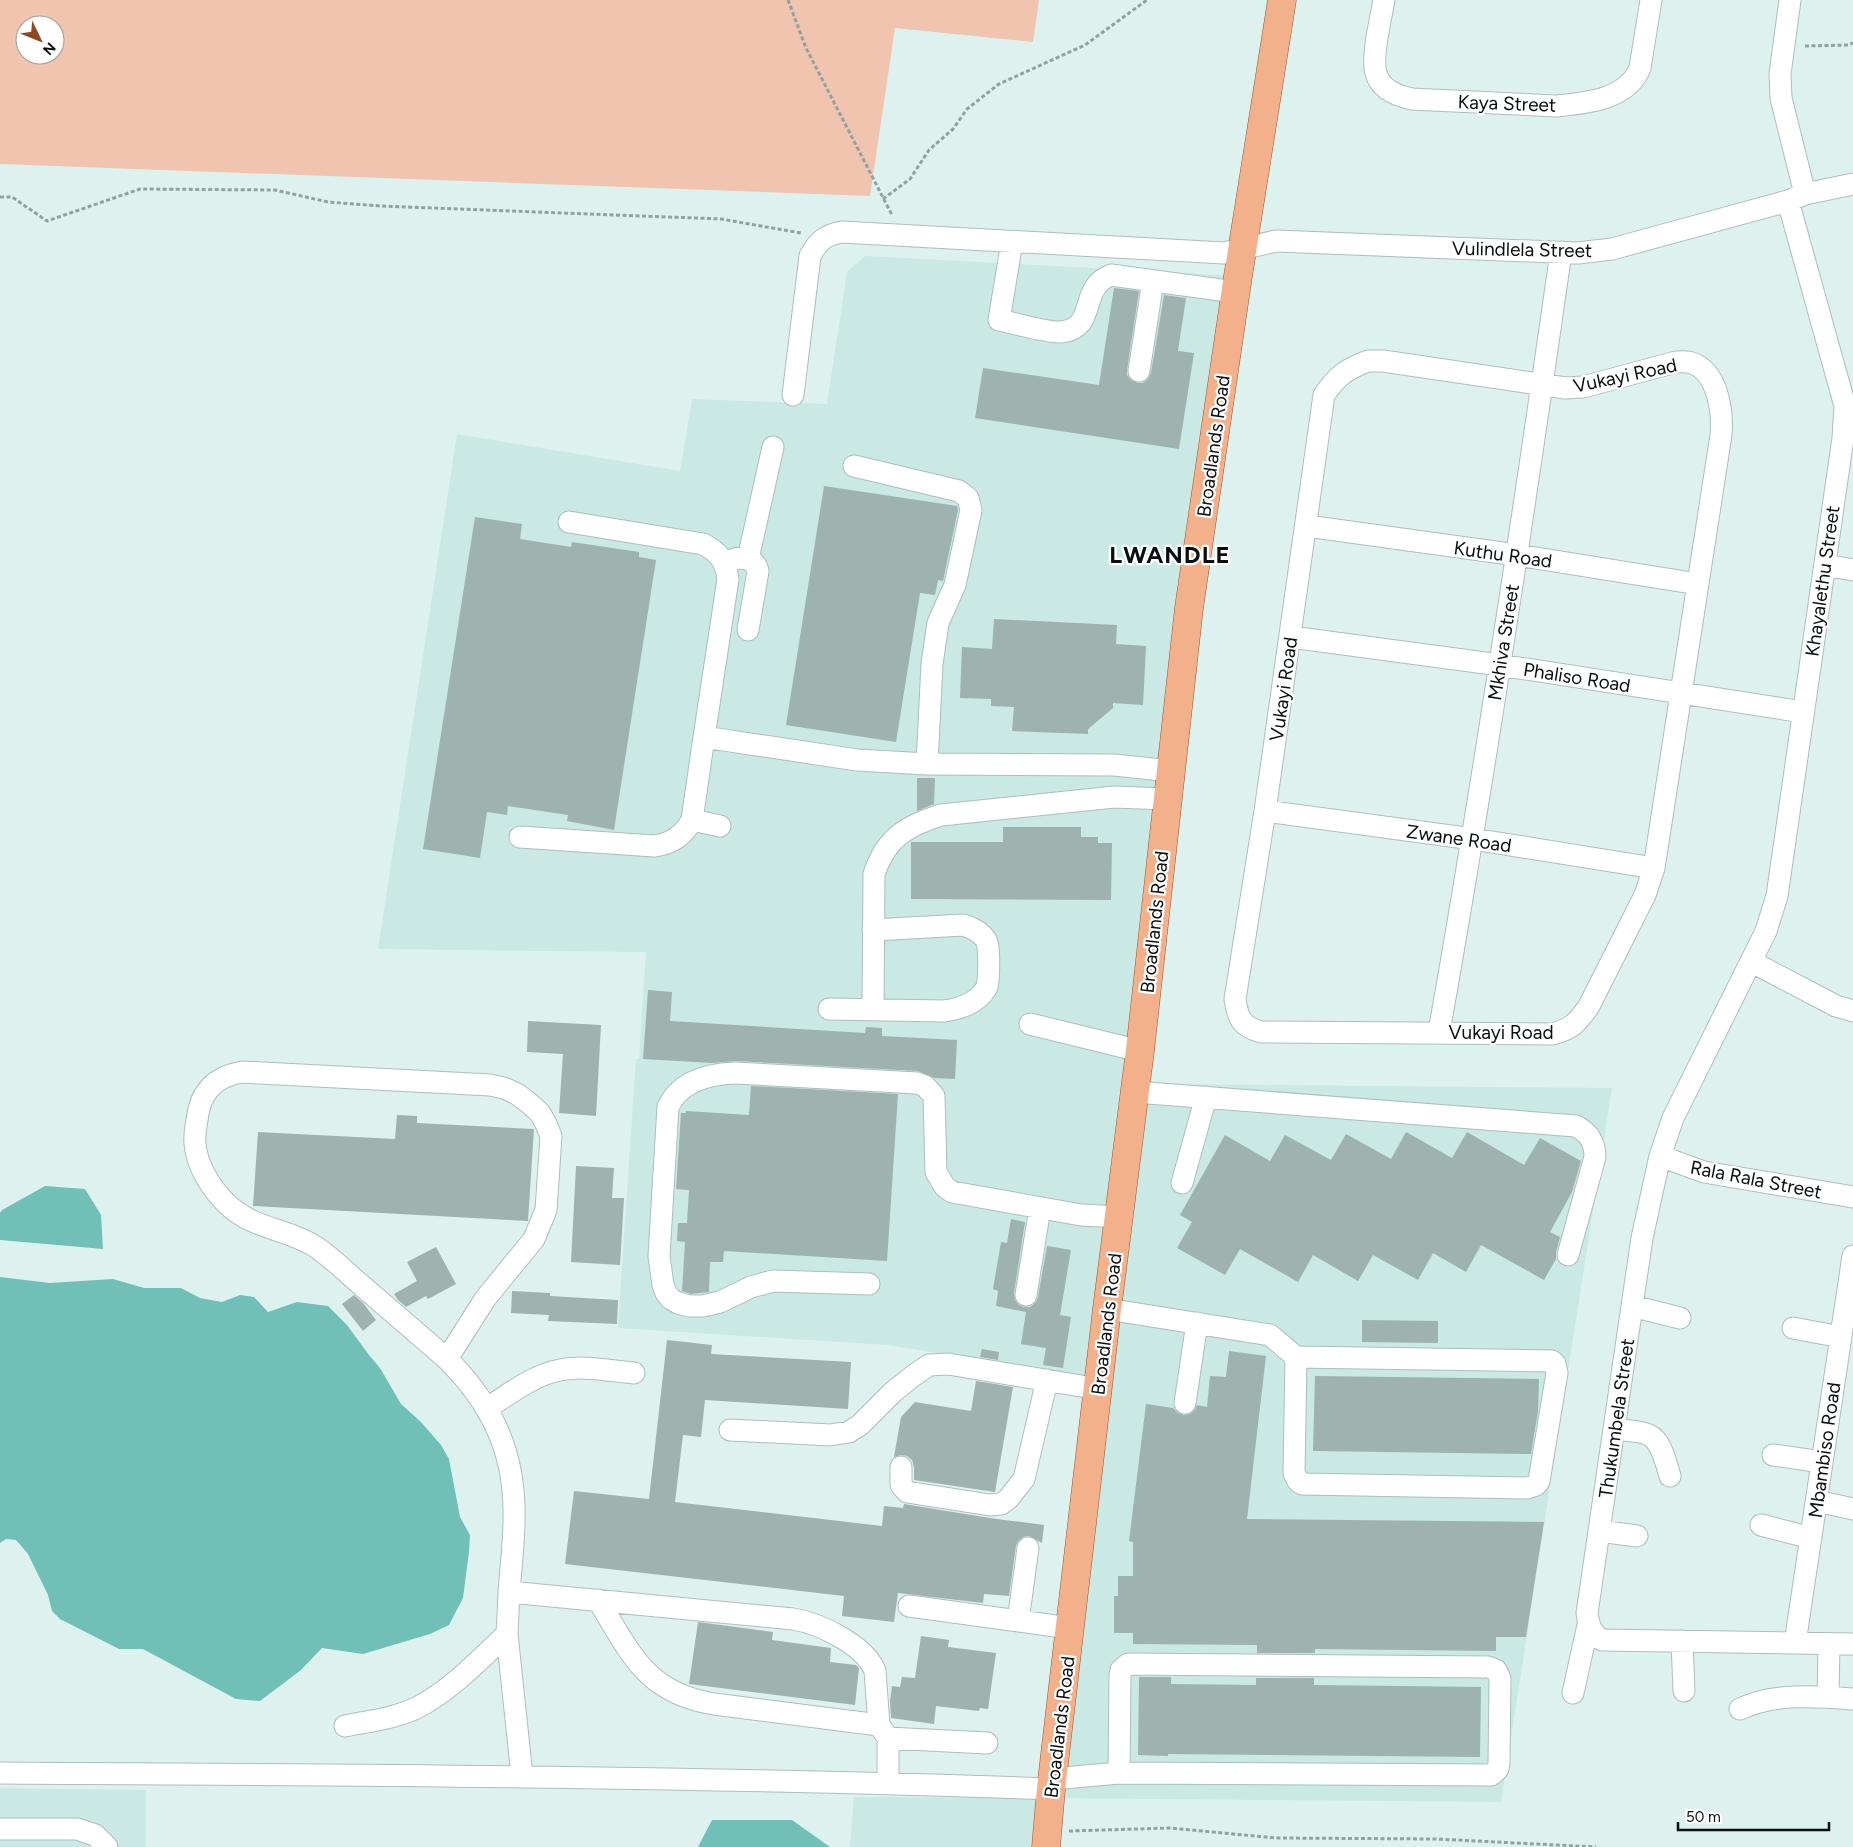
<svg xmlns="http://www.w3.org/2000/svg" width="1853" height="1847" viewBox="0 0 1853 1847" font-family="Figtree,sans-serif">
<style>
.built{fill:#cae8e4}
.green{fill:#f0c4ae;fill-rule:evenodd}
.water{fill:#70c0b7}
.building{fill:#9eb2af}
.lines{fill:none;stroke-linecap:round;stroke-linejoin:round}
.minor-casing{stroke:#abbfbd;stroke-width:23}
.major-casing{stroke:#9a552d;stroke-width:29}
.path{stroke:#91a19f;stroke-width:3;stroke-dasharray:4 2.5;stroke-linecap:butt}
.minor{stroke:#fff;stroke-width:21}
.major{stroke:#f2b08b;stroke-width:28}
.labels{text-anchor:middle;stroke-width:4.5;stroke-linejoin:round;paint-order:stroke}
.street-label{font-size:19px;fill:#070e0d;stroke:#fff}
.district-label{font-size:24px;font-weight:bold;letter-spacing:1px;fill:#070e0d;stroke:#fff}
</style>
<rect width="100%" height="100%" fill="#ddf2ef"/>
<path class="built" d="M865,256L1242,276L1138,1084L1612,1088L1501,1802L1051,1798L1046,1847H850L854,1797L1051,1798L1102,1380L888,1345L618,1328L636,1059H639L646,952L378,949L457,434L680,471L692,399L827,404L847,272Z
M0,1788L146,1790V1847H0Z"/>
<path class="green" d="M0,0H1039L1033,42L895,28L870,196L0,164ZM25,25H55V55H25Z"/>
<path class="water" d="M45,1186L85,1189L101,1215L103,1249L0,1240V1213L2,1210Z
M0,1277L50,1283L113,1279L144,1288H181L200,1298L222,1302L240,1295L254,1297L268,1312L297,1302L328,1306L347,1325L369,1355L380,1368L401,1404L421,1422L441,1445L449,1459L460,1517L470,1535L469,1552L463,1598L449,1625L430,1634L363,1654L322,1648L301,1670L260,1701L236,1699L143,1649H119L60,1619L52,1611L48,1595L28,1554L16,1540L6,1539L0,1543Z
M712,1820H792L830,1847H698Z"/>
<path class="building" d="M1114,288L1139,291L1127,370V375L1131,380L1138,383H1143L1148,379L1151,373L1164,295L1186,298L1178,351L1194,353L1179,449L975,418L983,368L1099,385Z
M824,486L957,506L958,510L943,581L938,580L935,595L920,593L896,742L786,725Z
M475,517L522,524L520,539L571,547L572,542L639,552V557L656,560L614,830L567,821L568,815L508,806L507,815L487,812L480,858L423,849Z
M994,619L1117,625L1116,644L1146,646L1143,705L1113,703V708L1088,729V734L1012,731L1014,707L991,706V699L960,698L962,647L992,649Z
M917,778H935L934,804L917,811Z
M1003,827H1081V837H1098V843H1112L1111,900L911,899V842H1003Z
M648,990L672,992L670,1021L865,1033L866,1027L882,1028V1036L957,1040L955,1079L934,1078L918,1071L736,1061L712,1063L643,1059Z
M528,1021L601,1025L596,1116L559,1113L563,1054L527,1052Z
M751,1086L898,1094L887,1261L724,1251L723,1262H710L709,1292L691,1294L682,1291L685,1242L677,1241L678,1223H687L689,1190L676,1189L681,1113H686V1111L749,1115Z
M397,1115L417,1116V1123L534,1129L528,1221L253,1206L258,1132L395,1139Z
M1406,1132L1452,1158L1467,1132L1524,1165L1540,1138L1581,1161L1572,1192L1550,1232L1560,1237L1556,1252V1259L1544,1280L1481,1245L1466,1272L1433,1253L1418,1280L1373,1255L1358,1281L1313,1255L1298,1282L1240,1249L1225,1275L1177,1248L1192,1222L1180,1215L1225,1135L1270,1161L1285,1135L1331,1160L1346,1134L1391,1159Z
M576,1166L614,1168L612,1198H624L620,1265L571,1262Z
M1011,1219L1025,1222L1014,1293L1015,1300L1019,1305L1024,1307H1030L1036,1302L1038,1297L1047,1246L1071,1250L1060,1315L1071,1317L1063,1368L1043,1365L1046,1348L1021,1344L1026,1312L996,1306L998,1291L993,1289L1001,1242L1007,1243Z
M436,1247L456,1284L428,1299L426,1296L406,1307L398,1300L394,1294L417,1281L407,1262Z
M512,1291L550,1293V1296L618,1300L617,1324L548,1321L549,1315L511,1313Z
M354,1295L363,1303L376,1320L363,1331L342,1304Z
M1362,1320L1438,1321V1343L1362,1342Z
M667,1340L712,1345L711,1354L851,1362L848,1409L705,1400L701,1437L683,1435L675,1502L882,1526L884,1506L903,1508L904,1504L990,1518L1044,1525L1042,1543L1029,1536L1023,1537L1018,1541L1016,1546L1009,1596L984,1594L983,1603L898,1593L894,1622L842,1616L844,1596L565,1564L574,1491L649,1499Z
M982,1349L999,1352L998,1360L980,1357Z
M1229,1351L1266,1356L1247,1519L1544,1522L1526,1637H1496V1651L1315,1649V1653H1257V1645L1133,1644V1633H1114V1596H1118V1576H1133V1542L1129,1541L1146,1404L1173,1408L1178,1413L1184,1415L1190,1414L1195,1410L1197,1405L1207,1407L1210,1376L1226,1377Z
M1315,1376L1539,1379L1538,1411L1531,1454L1313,1451Z
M976,1381L1013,1387L995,1492L914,1480V1467L912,1460L907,1456L901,1455L894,1457L901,1417L915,1402L971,1411Z
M698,1622L773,1632L772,1640L831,1648L830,1662L856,1665L859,1668L855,1705L689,1684Z
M921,1636L949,1640L948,1647L996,1653L988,1709L980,1708L979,1711L936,1706L934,1724L891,1718L890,1701L892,1686L900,1687L902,1677L915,1678Z
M1139,1677H1171V1684L1256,1685V1678H1314V1685L1481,1687L1480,1757L1168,1754V1756L1138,1755Z"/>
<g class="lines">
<g class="minor-casing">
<path id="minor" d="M1384,0C1381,18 1371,57 1376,73C1380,89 1398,96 1412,99L1556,106C1586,103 1627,100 1640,68L1651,0
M1790,0L1780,74L1781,98L1805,194
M1788,201L1845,406L1843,438L1777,896L1766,931L1673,1118L1660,1156L1642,1238L1587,1613C1589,1626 1591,1633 1602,1640L1853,1644
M1012,242L999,320C1014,323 1047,333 1061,332C1098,329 1078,287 1111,275L1235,292
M1368,361H1383L1565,388L1583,387L1676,362C1681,362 1687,361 1692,363C1718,372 1723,412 1721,435L1654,868L1645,895L1589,1006C1577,1023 1572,1029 1552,1034L1261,1032C1241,1026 1238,1019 1235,999L1265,811L1324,395C1338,375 1345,370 1368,361Z
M1139,371L1153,281
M793,395L810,256C818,241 825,235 842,232L1224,253L1276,241L1578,253L1612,249L1788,201L1805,194L1853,184
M854,466L959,491L968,498L971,510L955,585L938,623L932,664L927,764
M569,522L703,544C719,552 726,562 728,579L704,737
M1307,526L1517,555L1698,584
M734,559C745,557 755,559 758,571L748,630
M748,559L773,447
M1825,565L1853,570
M1291,637L1500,665L1803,712
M1265,811L1473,839L1654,868
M692,820L720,826
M520,837L654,846C672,844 684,835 692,820L704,737L857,760L927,764L1114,765L1172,771
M1752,962L1836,1006L1853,1011
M829,1009L944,1011C958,1009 973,1005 983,993C983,992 987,988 987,987C989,979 990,946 986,940C980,931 972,928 963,925L873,930
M873,1009L874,874C886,838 906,826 941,815L1114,797L1168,799
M1030,1024L1140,1051
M1439,1032C1485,773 1524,512 1561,252
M1135,1092L1576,1126C1589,1133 1595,1142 1595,1157L1568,1255
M1660,1156L1704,1172L1853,1197
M1182,1183L1206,1097
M869,1284L773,1281L751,1287L720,1302L703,1306H689L678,1303L671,1299L666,1293L663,1285L659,1256L668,1107C680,1081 708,1074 735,1073L917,1083L925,1086L934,1096L936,1172L945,1187L952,1192L1081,1215L1120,1217
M1026,1295L1040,1208
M1632,1306L1680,1318
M1107,1309L1270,1335L1296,1357
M1793,1328L1841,1337
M1296,1357L1552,1361L1555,1364L1557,1373L1539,1481L1536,1485L1527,1488L1302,1484L1298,1481L1294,1473Z
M447,1359L485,1299L534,1239L546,1210L551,1136L546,1124L540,1113L529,1103L517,1094L504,1088L490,1085L242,1072C214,1077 200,1092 197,1120C196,1127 194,1135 195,1143C196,1165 212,1190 228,1205C255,1230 287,1228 316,1247C332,1258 346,1272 360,1284C389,1309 418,1334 447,1359C489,1401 513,1447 514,1508C515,1536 511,1564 509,1592L793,1619C819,1623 865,1645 875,1671L879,1725L888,1738V1783
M1185,1403L1197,1323
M487,1408C510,1394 533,1375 560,1370C583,1365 610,1371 634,1373
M1614,1429C1624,1431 1640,1430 1649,1435C1662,1441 1666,1464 1670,1476
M730,1430L830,1435L849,1432L860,1425L893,1392L913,1376L929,1365L948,1364L1099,1389
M1773,1455L1822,1462
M901,1467V1485L907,1492L990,1505L1001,1504L1008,1499L1024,1479L1047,1380
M1817,1501L1853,1509
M1761,1525L1811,1538
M1599,1531L1637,1536
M509,1592L507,1634L522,1776
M598,1600C631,1654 646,1693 714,1704L879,1725
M909,1606L1070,1628
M1018,1621L1028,1548
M1682,1641L1684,1691
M1795,1643L1853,1256
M1573,1693L1588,1625
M1828,1697L1829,1644
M1740,1709C1773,1693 1817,1696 1853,1699
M345,1726C370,1721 399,1718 422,1705C454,1687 480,1659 507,1634
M888,1738L987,1743
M0,1773C350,1775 701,1776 1051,1789
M1052,1779L1119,1773L1491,1775L1498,1769L1499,1764L1500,1679L1496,1670L1488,1667L1128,1664L1121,1670L1120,1675L1119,1773
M0,1829H77L95,1835L107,1847"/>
</g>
<g class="major-casing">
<path id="major" d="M1046,1847L1051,1789L1107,1309L1140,1051L1189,608L1238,276L1282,0"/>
</g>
<path class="path" d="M788,0L806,48L892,215
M1805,46L1848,45L1853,43
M0,197H12L47,221L140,189L275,190L328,202L381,206L721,219L801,233
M883,199L910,179L929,150L953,129L967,109L999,84L1085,45L1147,0
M1069,1831L1170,1828L1276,1838L1436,1839L1596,1847"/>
<use href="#minor" class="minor"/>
<use href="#major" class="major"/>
</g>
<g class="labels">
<g class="street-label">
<text transform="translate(1507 103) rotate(2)" y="7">Kaya Street</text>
<text transform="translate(1522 249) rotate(1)" y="7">Vulindlela Street</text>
<text transform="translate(1625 375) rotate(-12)" y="7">Vukayi Road</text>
<text transform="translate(1213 446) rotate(-82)" y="7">Broadlands Road</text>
<text transform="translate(1503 554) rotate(8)" y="7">Kuthu Road</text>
<text transform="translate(1822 581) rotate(-82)" y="7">Khayalethu Street</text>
<text transform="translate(1503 642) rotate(-81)" y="7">Mkhiva Street</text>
<text transform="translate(1577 677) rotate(9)" y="7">Phaliso Road</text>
<text transform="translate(1283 689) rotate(-82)" y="7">Vukayi Road</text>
<text transform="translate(1459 838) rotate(8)" y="7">Zwane Road</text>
<text transform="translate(1154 922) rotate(-84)" y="7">Broadlands Road</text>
<text x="1501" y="1039">Vukayi Road</text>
<text transform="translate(1756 1179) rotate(11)" y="7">Rala Rala Street</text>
<text transform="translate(1106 1324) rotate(-83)" y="7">Broadlands Road</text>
<text transform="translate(1616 1418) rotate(-82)" y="7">Thukumbela Street</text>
<text transform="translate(1824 1450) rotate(-82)" y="7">Mbambiso Road</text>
<text transform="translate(1059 1727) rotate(-83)" y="7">Broadlands Road</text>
</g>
<g class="district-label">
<text x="1170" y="563">LWANDLE</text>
</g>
</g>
<g transform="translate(40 40) rotate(133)"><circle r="24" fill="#ffffff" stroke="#9c9f9e"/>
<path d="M0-4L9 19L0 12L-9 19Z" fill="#904a23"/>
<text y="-8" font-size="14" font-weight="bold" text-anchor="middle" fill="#070e0d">N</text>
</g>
<path d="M1678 1822v8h151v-8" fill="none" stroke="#070e0d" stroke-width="2.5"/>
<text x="1686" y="1822" font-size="15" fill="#070e0d" stroke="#ffffff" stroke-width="4" paint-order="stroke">50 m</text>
</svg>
